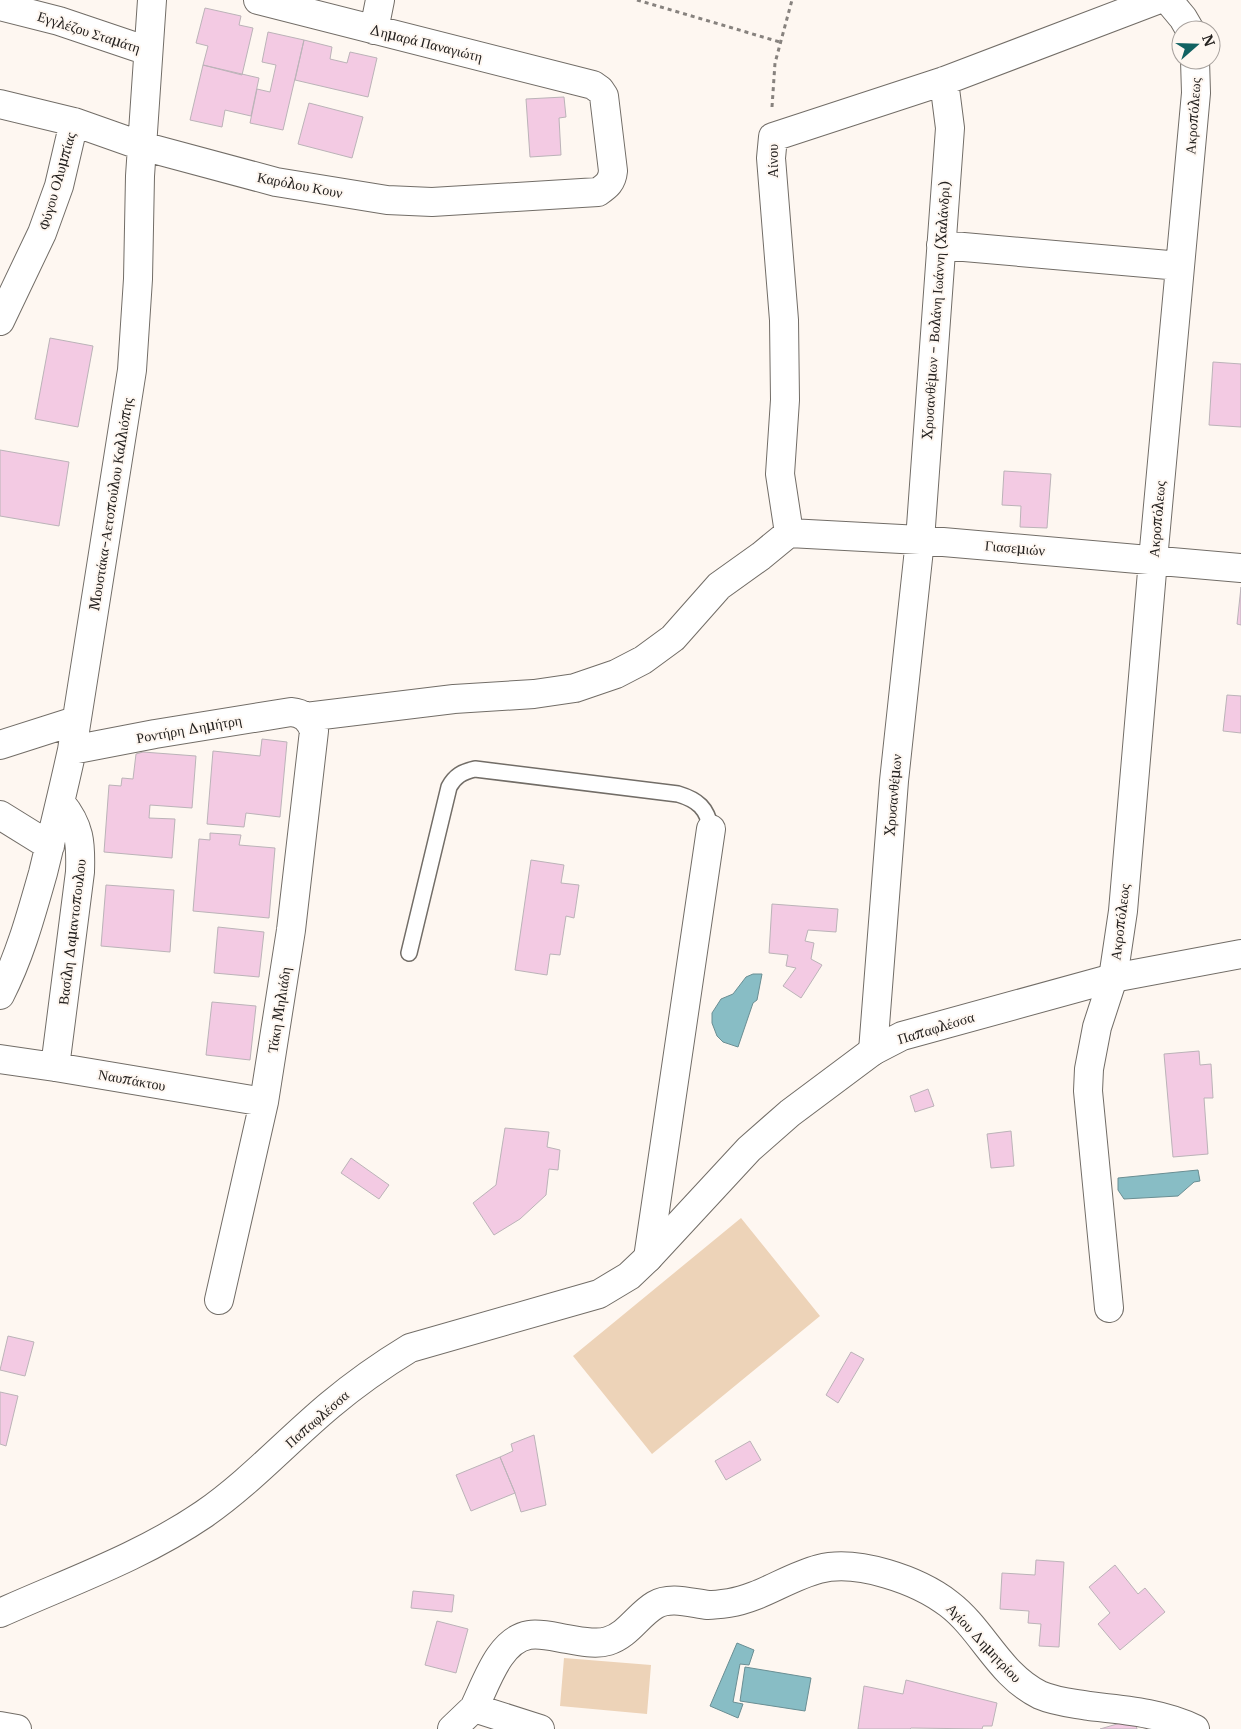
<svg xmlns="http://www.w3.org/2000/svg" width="1241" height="1729" viewBox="0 0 1241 1729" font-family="Merriweather,serif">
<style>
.green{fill:#edd3b8}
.water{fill:#88bdc5;stroke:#6a8e93}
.building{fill:#f3cae3;stroke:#bbb3b8}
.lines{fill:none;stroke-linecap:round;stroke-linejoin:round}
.lane-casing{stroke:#726d67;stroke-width:18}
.street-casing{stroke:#726d67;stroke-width:30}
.secondary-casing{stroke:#726d67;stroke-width:30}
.path{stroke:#87827e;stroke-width:3;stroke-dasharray:4 4;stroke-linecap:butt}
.lane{stroke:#fff;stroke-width:15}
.street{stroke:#fff;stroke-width:28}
.secondary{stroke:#fff;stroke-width:28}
.labels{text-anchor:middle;stroke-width:4;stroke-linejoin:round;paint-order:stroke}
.street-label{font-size:14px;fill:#24211f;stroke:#fef7f1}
</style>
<rect width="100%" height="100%" fill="#fef7f1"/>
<path class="green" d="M741,1218L820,1316L652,1454L573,1356Z
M564,1658L651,1665L647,1714L560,1706Z"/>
<path class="water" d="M753,974H762L757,1000L753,1003L738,1047L723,1042L717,1036L712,1023V1013L721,999L733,994L746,977Z
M1198,1170L1200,1181L1194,1182L1178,1196L1124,1199L1118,1190V1178Z
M737,1643L754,1650L749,1665L740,1664L733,1702L743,1704L738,1718L710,1706Z
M745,1667L811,1678L805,1711L740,1701Z"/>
<path class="building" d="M205,8L241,16L239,25L253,28L242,75L203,65L208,46L196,43Z
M268,32L304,40L283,130L250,123L257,89L270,92L276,65L262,62Z
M304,40L332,47L330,59L347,63L350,52L377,58L368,97L295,80Z
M203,65L259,78L251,116L225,110L222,127L190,120Z
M564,97L566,117L559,118L561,155L530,157L526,99Z
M309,103L363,117L352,158L298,144Z
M50,338L93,346L78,427L35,419Z
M1213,362L1241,364V427L1209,425Z
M0,450L69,462L59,526L0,516Z
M1004,471L1051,474L1047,528L1020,527L1021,506L1002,505Z
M1241,587V625L1237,624Z
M1227,695L1241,696V733L1223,731Z
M262,739L287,742L280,817L246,813L244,827L207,824L213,751L260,756Z
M143,752L196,756L192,808L150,805L149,818L175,819L172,858L104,852L109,785L121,786L122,778L133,779L136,754Z
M210,833L241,835L239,845L275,848L269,918L193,911L199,839L210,840Z
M531,860L564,865L561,883L579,885L574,918L566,916L560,955L550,954L547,975L515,970Z
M106,885L174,890L170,952L101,946Z
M772,904L838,909L836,932L808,930L805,941L814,943L811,959L822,965L801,998L783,986L796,968L786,966L788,955L769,953Z
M218,927L264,932L259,977L214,973Z
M212,1002L256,1006L250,1060L206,1055Z
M1199,1051L1200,1065L1211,1064L1213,1098H1204L1208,1154L1173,1157L1164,1054Z
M928,1089L934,1106L915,1112L910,1096Z
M505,1128L549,1132L547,1147L560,1150L558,1170L549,1169L546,1195L520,1219L494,1235L473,1203L496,1185Z
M1011,1131L1014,1166L991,1168L987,1134Z
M351,1158L389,1185L379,1199L341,1173Z
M8,1336L34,1342L25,1376L0,1370Z
M851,1352L864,1359L838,1403L826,1395Z
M0,1392L18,1396L6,1446L0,1444Z
M534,1435L546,1505L521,1512L515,1493L500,1457L513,1451L511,1444Z
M750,1441L761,1460L726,1480L715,1461Z
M500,1457L515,1493L471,1511L456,1475Z
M1036,1560L1064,1562L1059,1647L1039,1646L1041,1624L1028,1623L1029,1611L1000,1609L1002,1573L1035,1575Z
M1115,1565L1138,1594L1145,1588L1165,1612L1120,1650L1098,1624L1110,1613L1089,1587Z
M413,1591L454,1595L452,1612L411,1608Z
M437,1621L468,1629L456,1673L425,1665Z
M906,1680L997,1703L992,1726H983L982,1729L911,1728L910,1729H858L864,1686L903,1694Z
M1134,1719L1137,1729H1100Z"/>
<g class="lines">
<g class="lane-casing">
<path id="lane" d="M409,953L449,787C455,776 462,772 475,769L678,794C698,800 707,808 711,829"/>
</g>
<g class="street-casing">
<path id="street" d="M1168,0L1183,18L1190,30
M0,6L59,21L148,51
M374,30L380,0
M0,104L74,122L142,146L276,182L387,200L432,202L598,192C607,186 612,182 613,171L604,96L600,90L593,85L258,0
M941,245L1180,266
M0,321L42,233L59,186L74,122
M789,533L780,474L785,400L784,320L771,158L773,137L944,81L1157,0
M789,533L920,540L1241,568
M306,717L454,699L534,694L575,688L616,674L643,660L673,638L719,586L761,556L789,533
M0,745L75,721
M72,750L155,734L291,712C303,713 310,719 314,731L291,930L264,1102L219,1300
M0,815L50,846
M0,995C20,956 31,915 43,873C53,832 63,791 72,750L132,370L138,279L140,176L152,0
M873,1051L894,781L920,540L950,128L944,81
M0,1059L55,1067L264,1102
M55,1067L80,872C81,843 80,826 61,803
M648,1258L711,829
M1109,1308L1088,1091L1089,1069L1097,1027L1113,978L1123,911L1153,560L1196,93L1195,60
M474,1708C486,1684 499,1640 529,1635C541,1633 555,1637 567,1639C580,1641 595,1645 608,1641C628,1635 638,1615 655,1605C670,1596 691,1603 708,1605C715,1605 722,1604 729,1603C761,1598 788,1577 819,1569C857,1559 918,1580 949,1604C983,1630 999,1675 1040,1695C1056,1702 1072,1703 1089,1706C1124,1710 1163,1713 1195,1729
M0,1726L17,1729
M452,1729L474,1708L540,1729"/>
</g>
<g class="secondary-casing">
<path id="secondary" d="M0,1613C69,1582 141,1557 204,1514C250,1482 287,1441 330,1405C355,1384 382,1365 410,1348L599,1294L629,1276L648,1258L749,1149L790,1113L873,1051L902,1036L1113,978L1241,954"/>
</g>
<path class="path" d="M637,0L780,42
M772,107L775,63L792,0"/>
<use href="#lane" class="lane"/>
<use href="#street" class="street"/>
<use href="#secondary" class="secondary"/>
</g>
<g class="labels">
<g class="street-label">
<text transform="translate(89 32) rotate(18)" y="5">Εγγλέζου Σταμάτη</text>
<text transform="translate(426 43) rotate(14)" y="5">Δημαρά Παναγιώτη</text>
<text transform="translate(1193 116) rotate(-86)" y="5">Ακροπόλεως</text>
<text transform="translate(773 161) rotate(-90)" y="5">Αίνου</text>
<text transform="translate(57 181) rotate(-74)" y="5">Φύγου Ολυμπίας</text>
<text transform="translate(300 185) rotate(11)" y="5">Καρόλου Κουν</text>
<text transform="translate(936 310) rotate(-86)" y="5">Χρυσανθέμων - Βολάνη Ιωάννη (Χαλάνδρι)</text>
<text transform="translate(111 504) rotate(-81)" y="5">Μουστάκα-Αετοπούλου Καλλιόπης</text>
<text transform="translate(1157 519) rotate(-85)" y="5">Ακροπόλεως</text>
<text transform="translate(1015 548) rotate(5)" y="5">Γιασεμιών</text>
<text transform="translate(189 729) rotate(-10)" y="5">Ροντήρη Δημήτρη</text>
<text transform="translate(893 795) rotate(-85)" y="5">Χρυσανθέμων</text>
<text transform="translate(1120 922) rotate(-83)" y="5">Ακροπόλεως</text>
<text transform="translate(72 932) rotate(-83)" y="5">Βασίλη Δαμαντοπουλου</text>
<text transform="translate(279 1010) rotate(-81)" y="5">Τάκη Μηλιάδη</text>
<text transform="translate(936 1028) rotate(-17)" y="5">Παπαφλέσσα</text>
<text transform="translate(132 1080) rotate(10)" y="5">Ναυπάκτου</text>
<text transform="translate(317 1419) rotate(-41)" y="5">Παπαφλέσσα</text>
<text transform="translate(984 1643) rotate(47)" y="5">Αγίου Δημητρίου</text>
</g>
</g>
<g transform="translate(1196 45) rotate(70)"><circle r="24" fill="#fef7f1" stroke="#a7a19d"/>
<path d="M0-4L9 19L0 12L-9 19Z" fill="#116262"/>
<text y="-8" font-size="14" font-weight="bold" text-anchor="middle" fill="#24211f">N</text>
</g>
</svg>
